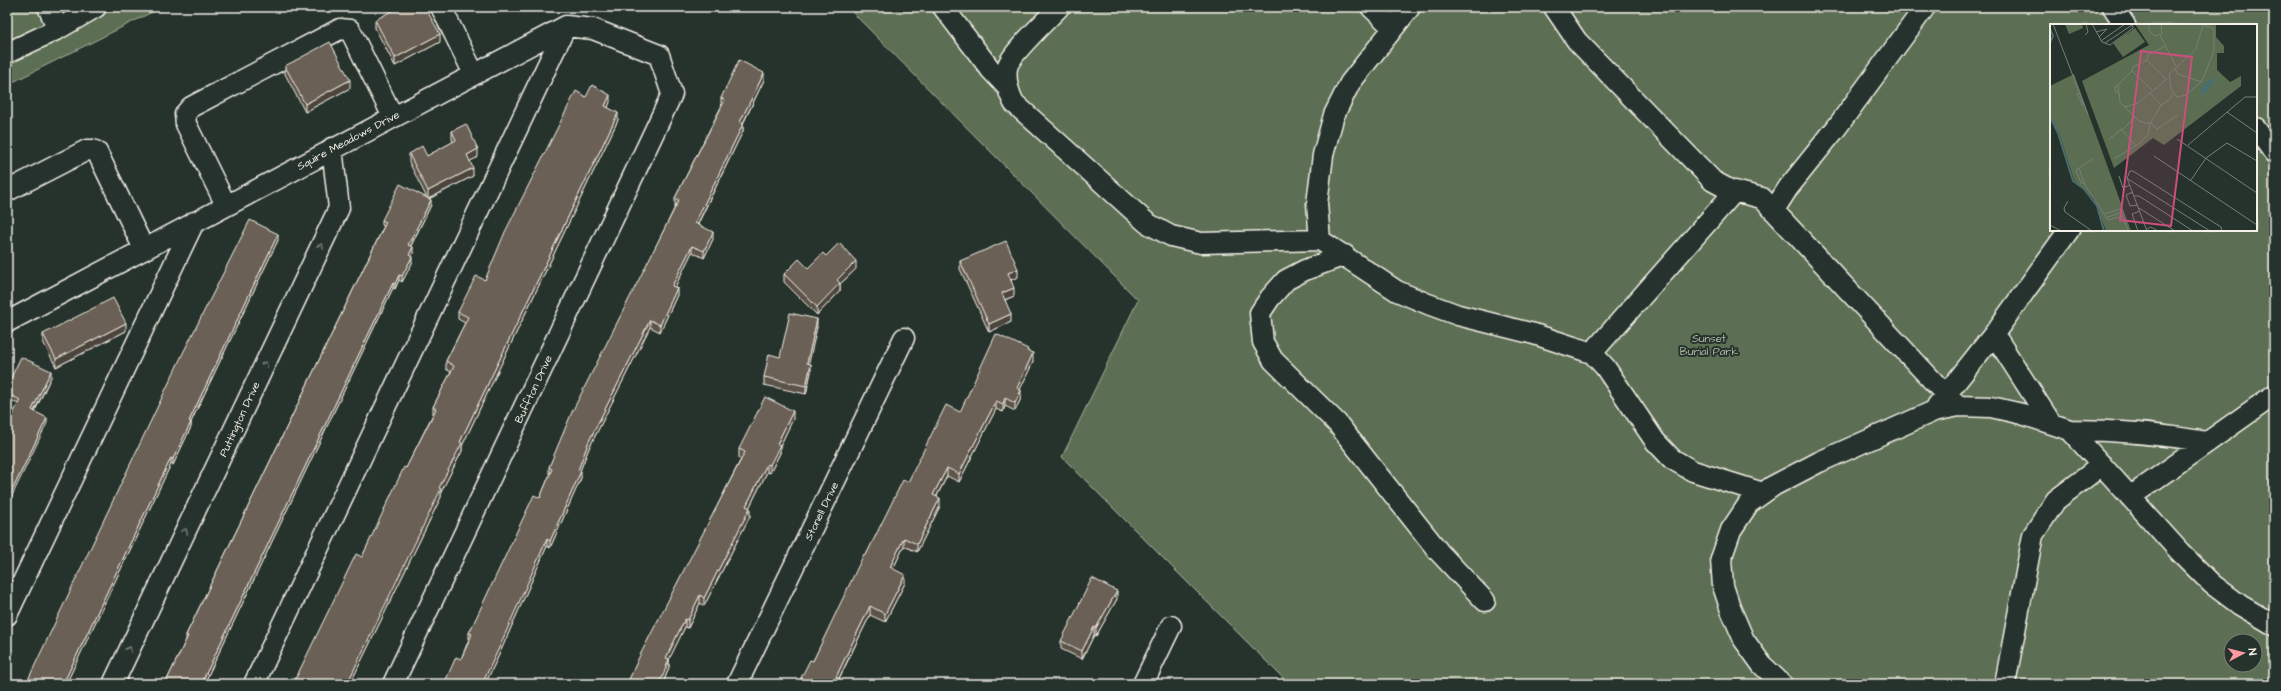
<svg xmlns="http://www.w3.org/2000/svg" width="2281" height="691" viewBox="0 0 2281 691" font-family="'Architects Daughter',sans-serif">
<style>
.green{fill:#5b6e52;stroke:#a8b09d;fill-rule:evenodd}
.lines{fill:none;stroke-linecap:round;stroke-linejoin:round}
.minor-casing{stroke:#f4f1e8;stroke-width:23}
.minor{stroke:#26332d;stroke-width:20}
.wall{fill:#5c5349;stroke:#f4f1e8}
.shaded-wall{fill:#4b443c;stroke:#f4f1e8}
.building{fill:#6b6155;stroke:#f4f1e8}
.oneway{stroke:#6e766e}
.labels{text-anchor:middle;stroke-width:4;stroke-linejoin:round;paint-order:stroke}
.street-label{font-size:11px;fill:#f4f1e8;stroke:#26332d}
.park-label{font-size:11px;fill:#b7bdac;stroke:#26332d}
.inset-river{fill:none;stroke:#4a6d70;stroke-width:2}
.inset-road{fill:none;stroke:#787f78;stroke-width:1}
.view{fill:#ce4e7e;fill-opacity:0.15;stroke:#ce4e7e;stroke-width:2}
.inset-edge{fill:none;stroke:#f4f1e8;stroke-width:2}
</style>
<rect width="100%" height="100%" fill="#26332d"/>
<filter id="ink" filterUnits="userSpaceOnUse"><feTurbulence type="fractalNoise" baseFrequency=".025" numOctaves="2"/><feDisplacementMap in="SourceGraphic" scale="8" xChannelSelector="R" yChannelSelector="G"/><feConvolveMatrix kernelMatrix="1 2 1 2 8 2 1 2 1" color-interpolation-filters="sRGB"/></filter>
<g filter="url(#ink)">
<path class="green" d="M7,7H162L7,85Z
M847,7H2274V684H1289L1062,457L1138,300ZM2051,25H2256V230H2051ZM2231,641H2255V665H2231Z"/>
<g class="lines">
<g class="minor-casing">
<path id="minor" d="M48,7L58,29
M441,7L474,74
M943,7L991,70L1006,86
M1059,7C1049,18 1009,55 1007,68C1005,81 1008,91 1014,103L1147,223L1171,236L1201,243L1320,240L1397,291L1428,304L1458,315L1534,334L1592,353L1605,367L1655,441L1672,459L1693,471L1763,493
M1371,7L1393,28
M1554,7L1577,41L1713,181L1730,190L1762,198L1946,395L1959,406
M2113,7L2125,25
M7,53L58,29L96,7
M2256,128L2274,153
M7,191L87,150H93L97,152L144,249
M226,205L186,124L185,114L191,107L340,29L350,30L393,117
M1774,210L1788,188L1837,127L1925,7
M1320,240L1317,204L1323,155L1334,115L1350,83L1410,7
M1345,255L1305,270L1286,280L1270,298L1260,313L1263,342L1273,360L1337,423L1439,552L1485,601
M7,322L566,26L593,29L659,55L672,94L393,684
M1994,334L2051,423
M1592,353L1735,191
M1937,406L1994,334L2069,230
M2070,430C2118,430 2160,434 2208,442
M2130,497L2274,395
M7,615L194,222
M113,684L339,208L332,148
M254,684L566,26
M737,684L904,338
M1143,684L1171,626
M1782,684L1762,665L1744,640L1731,610L1723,586L1721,559L1731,530L1749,503L1773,486L1819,462L1934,411L1959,406L1991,407L2022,414L2070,430L2180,552L2212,584L2240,605L2274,625
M2005,684L2033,535L2056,500L2102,465"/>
</g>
<use href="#minor" class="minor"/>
</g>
<path class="wall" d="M375,20L440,42L395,66L375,28Z
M285,66L350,88L305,112L285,74Z
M764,80L743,124V131L698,224L713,239L704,258L692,252L675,287L677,295L660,332L650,327L589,448L580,471L581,478L550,548L547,546L498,657L485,684H444L461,659L469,639V633L540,498L550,474H549V467L676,205H675V198L722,105L721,104V98Z
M586,97L610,102L608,107L618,120L462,446V451L441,492V497L350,684H293L362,557L433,414V407L451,372L446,369V361L465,323L458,319V312L485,280Z
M452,131L478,157L470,161L473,176L429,199L431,205L411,246L413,253L411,257L412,263L402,282L399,280L395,289L393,288L204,684H165L186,640V635L384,226L382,225V220L427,198L409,162V154L427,156L453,142L452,139Z
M278,240L191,422V427L173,465L171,464L66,684H26Z
M826,256L856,269L840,284V291L817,315L784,282V274L808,268Z
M960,261L1018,277L1011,280L1014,296L1005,300L1011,322L989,332L960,269Z
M817,327L808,364L811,372L806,394L764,385V377L780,357Z
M126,331L56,367L43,342V334Z
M1028,351L1033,362L1020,389L1021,398L1015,411L1005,406L1003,412L996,409L959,482L947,476L937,496L940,506L917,552L904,546L893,569L905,583L885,622L870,615L839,679L847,684H801V678L813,661L866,555L908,482L960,412Z
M51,377L35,411L47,423L18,404L7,398V386Z
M793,419L780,446V453L770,473L767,472L749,508L750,516L704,606L700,603L688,628L685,627L669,659V667L663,684H627L741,459L739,458V449Z
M1117,599L1096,636L1094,635L1082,659L1061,649V641Z"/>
<path class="shaded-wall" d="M440,34V42L395,66V58Z
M764,73V80L740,129V122Z
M350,80V88L305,112V104Z
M610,95V102L605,114V106Z
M618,113V120L462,446V451L441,492V497L350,684H347L460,442Z
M743,124V131L695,229V223Z
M478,149V157L467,163V155Z
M473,168V176L428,199V191Z
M431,200V205L408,251V245Z
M713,232V239L704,258V251Z
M278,234V240L189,426V421Z
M692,246V252L672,293V286Z
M413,247V253L409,261V255Z
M412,257V263L402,282V276Z
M856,261V269L840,284V291L817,315V307L837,280Z
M1018,269V277L1008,281V273Z
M399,275V280L395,289V284Z
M393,283V288L204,684H201Z
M677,288V295L660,332V325Z
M1014,288V296L1002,301V293Z
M1011,314V322L989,332V324Z
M817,319V327L807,372V363Z
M650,320V327L589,448L578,476V470L589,441Z
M126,323V331L56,367V359Z
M1033,353V362L1017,396V388Z
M811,364V372L806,394V386Z
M51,371V377L32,415V410Z
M1021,390V398L1015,411V403Z
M1005,398V406L1003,412V404Z
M996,401V409L959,482V474Z
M793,411V419L780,446V453L770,473V465L777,444Z
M47,418V423L7,506V501Z
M191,422V427L173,465V459Z
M171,458V464L66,684H63Z
M767,464V472L746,514V506Z
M947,468V476L933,503V495Z
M581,471V478L550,548V541Z
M940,498V506L917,552V544Z
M750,508V516L704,606V598Z
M904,538V546L890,575V567Z
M547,539V546L498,657L485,684H482Z
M905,575V583L885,622V614Z
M1117,591V599L1096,636V628Z
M700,595V603L688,628V620Z
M870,606V615L836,684V677Z
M685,619V627L666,666V658Z
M1094,627V635L1082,659V651Z
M669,659V667L663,684H658Z"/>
<path class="building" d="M399,7H425L440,34L395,58L375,20Z
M330,42L350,80L305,104L285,66Z
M739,60L764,73L740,122L743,124L695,223L713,232L704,251L692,246L672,286L677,288L660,325L650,320L589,441L578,470L581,471L550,541L547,539L498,650L482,684H444L456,657L461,659L472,634L469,633L534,495L540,498L552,469L549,467L572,412L679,200L675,198L725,100L721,98Z
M592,85L610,95L605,106L618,113L460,442L462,443L439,488L441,489L347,684H293L356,554L362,557L404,467L406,468L436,409L433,407L454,366L446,361L468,317L458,312L476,276L485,280L505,232L576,91L586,97Z
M466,124L478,149L467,155L473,168L428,191L409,154L422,146L427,156L456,140L452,131Z
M400,184L431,200L408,245L413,247L409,255L412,257L402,276L399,275L395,284L393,283L201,684H165L188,636L186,635L386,222L382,220Z
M250,220L278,234L189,421L191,422L173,459L171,458L63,684H26L183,353Z
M1006,241L1018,269L1008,273L1014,288L1002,293L1011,314L989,324L960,261Z
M839,243L856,261L837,280L840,283L817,307L784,274L799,259L808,268L823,253L826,256Z
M113,298L126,323L56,359L43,334Z
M790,313L817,319L807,363L811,364L806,386L764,377L769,354L780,357Z
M996,334L1028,349L1027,351L1033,353L1017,388L1021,390L1015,403L1005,398L1003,404L996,401L959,474L947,468L933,495L940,498L917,544L904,538L890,567L905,575L885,614L870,606L836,677L847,683L846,684H802L804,680L801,678L810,660L813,661L864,554L866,555L903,480L908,482L946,405L960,412Z
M21,357L51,371L32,410L47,418L7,501V426L20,400L7,393V386Z
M765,397L793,411L777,444L780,445L770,465L767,464L746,506L750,508L704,598L700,595L688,620L685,619L666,658L669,659L663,676L658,684H627L640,655L745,452L739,449Z
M1092,578L1117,591L1096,628L1094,627L1082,651L1061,641Z"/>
<defs><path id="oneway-chevron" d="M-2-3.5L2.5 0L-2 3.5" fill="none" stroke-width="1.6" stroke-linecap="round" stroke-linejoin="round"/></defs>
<g class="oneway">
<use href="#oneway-chevron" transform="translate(321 246) rotate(-65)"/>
<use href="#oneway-chevron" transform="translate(265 364) rotate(-65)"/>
<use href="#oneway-chevron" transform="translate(185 531) rotate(-65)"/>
<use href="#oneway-chevron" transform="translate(129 649) rotate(-65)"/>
</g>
</g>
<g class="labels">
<g class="street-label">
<text transform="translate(348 140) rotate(-28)" y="4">Squire Meadows Drive</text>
<text transform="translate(533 389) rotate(-65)" y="4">Buffton Drive</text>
<text transform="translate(239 419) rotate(-65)" y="4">Puttington Drive</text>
<text transform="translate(821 511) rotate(-64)" y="4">Stonell Drive</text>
</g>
<g class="park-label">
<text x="1709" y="342">Sunset<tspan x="1709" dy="13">Burial Park</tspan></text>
</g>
</g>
<g transform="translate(2050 24)">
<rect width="207" height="207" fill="#26332d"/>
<path d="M15,0H32L33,4L19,10ZM85,0H166V13L174,22V29H167V46L180,58L191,52V62L114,121L103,114L64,144L32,57L99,21ZM85,4L95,18L73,33L63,19ZM24,50L81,207H56L44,175L24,156L9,109L0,92V62Z" fill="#5b6e52"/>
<path d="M165,52L164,58L156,69L152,71L151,63Z" fill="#4a6d70"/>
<path class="inset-river" d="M0,5L3,12L0,19M0,93L8,109L23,157L34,165L47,182L54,207"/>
<path class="inset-road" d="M3,0L38,91M42,0L52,18L60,21L83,4L82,0M99,0V7L105,12L112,10L111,0M149,0L153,1L162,4L164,6V27L152,57L136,71L127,73L121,65L119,50L146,25L152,4L153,1L154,0M46,8L57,5L49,13M35,11L38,8L36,0M110,11L126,42M51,17L75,0M55,19L82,1M115,22L98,31L97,36L117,56M207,29V48M97,36L83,43L82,47L102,66M124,44L128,50L152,58M82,47L68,61L70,78L89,97L100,100M68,61L65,63V67L70,71M30,69L27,70L33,82M100,69L111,81M75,83L88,79L117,55M177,88L207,109M85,93L72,106L86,122L98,111L100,100L111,81L119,76L123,70M101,99L107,105L128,91M127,115L207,169M58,116L72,105M138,121L195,73H207M104,132L207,201M43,135L29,144L35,161L54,190L70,185L78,207M64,135L85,122M29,144L26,146L31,159H34M69,152L73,164L80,161M78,155L160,207M141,156L156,134L177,119L207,137M83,168L76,171L80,182L88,181M84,172H89L143,207M18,177L14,184L15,188L42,207M89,184L125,207M54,190L58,196L73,192M56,194L71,188M0,201L11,207M97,205L101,203L108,207M88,207L82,190L90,187M97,207L77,154L80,147H83L171,203L172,207"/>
<path class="view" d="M91,27L142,33L121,202L70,196Z"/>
<rect width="207" height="207" class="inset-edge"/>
</g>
<rect width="2281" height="691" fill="none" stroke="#26332d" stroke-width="24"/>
<rect x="12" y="12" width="2257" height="667" fill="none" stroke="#f4f1e8" stroke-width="1.5" filter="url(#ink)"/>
<g transform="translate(2243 653) rotate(83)"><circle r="19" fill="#26332d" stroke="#787f78"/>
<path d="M0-3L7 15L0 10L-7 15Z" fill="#ff9aa2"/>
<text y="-6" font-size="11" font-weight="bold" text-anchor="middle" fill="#f4f1e8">N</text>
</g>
</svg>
